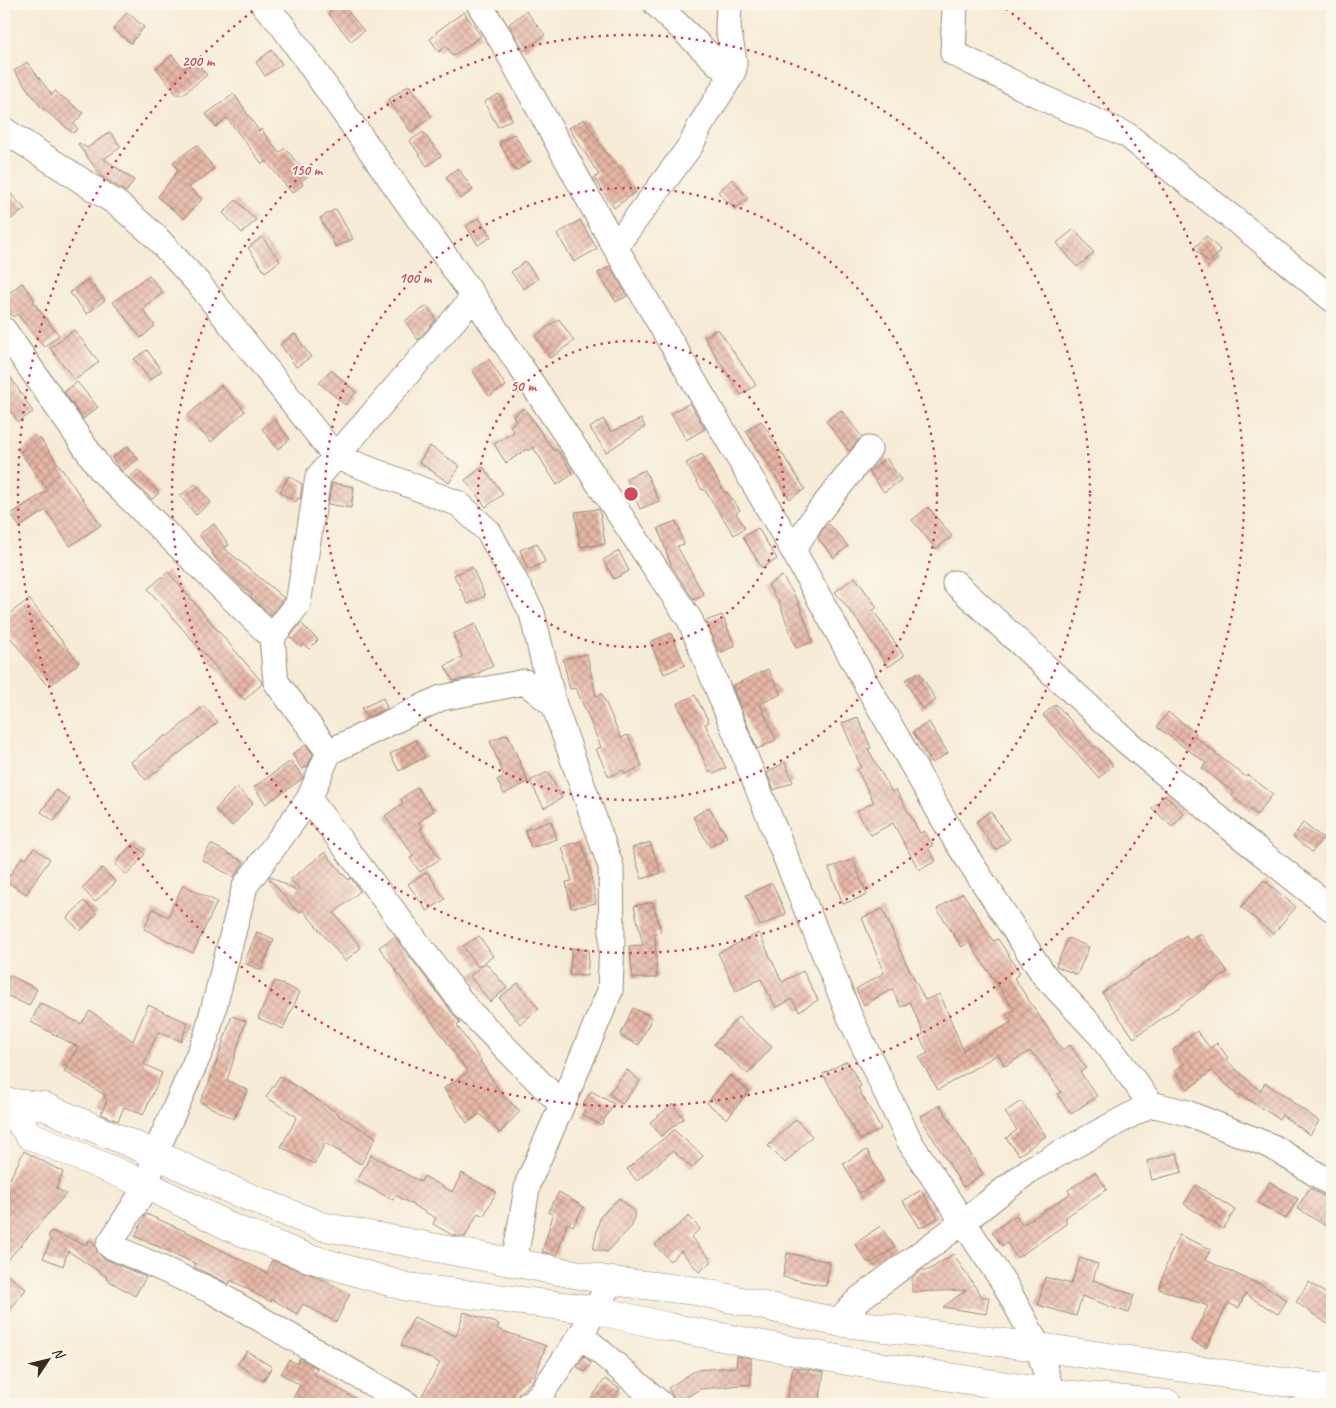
<svg xmlns="http://www.w3.org/2000/svg" width="1336" height="1408" viewBox="0 0 1336 1408" font-family="Caveat,sans-serif">
<style>
.building{fill:url(#building-cross-hatch)}
.lines{fill:none;stroke-linecap:round;stroke-linejoin:round}
.street-casing{stroke:#988a7a;stroke-width:27}
.primary-casing{stroke:#988a7a;stroke-width:29}
.street{stroke:#fff;stroke-width:25}
.primary{stroke:#fff;stroke-width:28}
.ring{fill:none;stroke:#d1495b;stroke-width:2.5;stroke-dasharray:2.5 5}
.centre{fill:#d1495b;stroke:#fbf7ec;stroke-width:2.5}
.ring-label{font-size:15px;text-anchor:middle;font-weight:bold;fill:#d1495b;stroke:#fbf7ec;stroke-width:4;stroke-linejoin:round;paint-order:stroke}
</style>
<defs>
<pattern id="building-cross-hatch" width="8" height="8" patternUnits="userSpaceOnUse" patternTransform="scale(1.25)"><rect width="8" height="8" fill="#e7b7a6"/><path d="M0 0l8 8M0 8l8-8" fill="none" stroke="#bc9587"/></pattern>
</defs>
<rect width="100%" height="100%" fill="#fbf7ec"/>
<filter id="ink" filterUnits="userSpaceOnUse"><feTurbulence type="fractalNoise" baseFrequency=".02" numOctaves="2"/><feDisplacementMap in="SourceGraphic" scale="10" xChannelSelector="R" yChannelSelector="G"/><feConvolveMatrix kernelMatrix="1 2 1 2 8 2 1 2 1" color-interpolation-filters="sRGB"/></filter>
<filter id="wash" filterUnits="userSpaceOnUse"><feTurbulence type="fractalNoise" baseFrequency=".0096" numOctaves="4" result="noise"/><feDisplacementMap in="SourceGraphic" scale="20" xChannelSelector="R" yChannelSelector="G"/><feGaussianBlur stdDeviation="1.12" result="paint"/><feColorMatrix in="noise" values="0 0 0 0 0 0 0 0 0 0 0 0 0 0 0 0 0 1.4 0 .05"/><feComposite in="paint" operator="in"/></filter>
<g filter="url(#wash)">
<rect width="100%" height="100%" fill="#f6ebd6"/>
<g id="blocks">
<path class="building" d="M339,4H342L364,31L351,41L328,13Z
M526,11L545,35L524,51L509,24Z
M127,12L144,27L131,43L113,29Z
M464,12L481,36L453,56L446,46L439,52L430,39L437,34L436,32Z
M272,50L282,64L265,76L256,62Z
M172,55L183,69L195,60L207,75L183,94H176L156,68Z
M27,62L52,95L55,91L83,113L74,124L78,129L73,133L41,107L14,71Z
M409,85L432,117L411,132L388,100Z
M234,94L259,131L261,129L279,153L285,148L308,176L301,181L303,185L292,193L266,161L262,164L227,118L216,127L206,114Z
M499,94L512,119L498,127L484,102Z
M584,119L614,165L616,163L636,192L614,208L594,178L599,175L569,128Z
M110,132L121,147L104,159L134,180L126,192L101,176L78,144L79,143L87,148Z
M423,132L441,156L427,166L410,141Z
M514,134L531,161L516,171L499,143Z
M197,145L214,169L189,187L202,199L184,219L158,197L178,170L173,162Z
M458,168L473,190L460,199L446,177Z
M732,179L748,198L735,209L718,192Z
M4,187L25,209L4,224Z
M236,200L256,220L242,233L223,213Z
M336,209L353,239L336,247L320,218Z
M479,218L491,237L478,245L466,226Z
M580,220L597,249L574,262L557,234Z
M1074,229L1094,253L1077,267L1057,243Z
M1206,236L1221,251L1209,263L1194,248Z
M262,237L280,261L265,272L248,248Z
M525,261L538,279L524,289L511,272Z
M610,266L627,296L616,302L598,273Z
M149,275L163,293L142,308L155,326L141,338L113,302Z
M87,279L105,300L87,314L70,293Z
M22,283L35,300L33,302L59,335L44,347L17,314L13,317L4,305V297Z
M427,306L436,319L418,340L405,321Z
M559,319L574,341L550,358L535,336Z
M718,329L756,385L741,395L704,337Z
M74,330L99,362L75,380L50,348Z
M295,334L311,357L296,367L280,344Z
M147,350L162,371L150,380L134,359Z
M489,359L506,386L489,396L472,370Z
M4,367L33,412L18,422L4,401Z
M331,370L356,392L345,405L319,383Z
M77,382L98,407L83,419L64,392Z
M221,385L245,411L211,442L187,416Z
M690,403L705,429L686,440L671,413Z
M524,408L554,451L557,449L573,474L557,485L533,447L528,451L527,449L506,463L494,444L514,432L510,426L516,421L513,416Z
M841,410L862,437L849,451L826,421Z
M274,419L290,439L278,449L262,429Z
M603,419L611,432L641,419L645,427L606,452L590,428Z
M761,421L805,489L790,499L746,431Z
M40,438L101,525L70,546L46,510L20,527L11,514L48,490L20,452Z
M128,446L138,459L122,471L112,458Z
M430,446L460,466L449,483L419,462Z
M702,454L725,493L727,492L740,510L736,513L745,528L734,535L704,489L702,490L686,463Z
M886,458L901,480L884,492L869,472Z
M483,467L503,494L486,507L465,480Z
M138,470L159,493L152,499L129,478Z
M645,470L659,501L640,509L626,478Z
M289,476L302,484L300,499L298,498L296,502L280,492Z
M332,483L354,487L351,508L328,504Z
M195,484L211,502L196,515L180,496Z
M928,507L952,536L936,549L912,520Z
M598,509L600,512L605,544L580,547L575,512Z
M676,521L684,544L677,546L704,595L694,600L671,565L658,528Z
M214,524L229,545L224,548L284,598L271,616L251,597L252,595L224,570L199,534Z
M829,524L848,546L834,558L818,538L824,528Z
M758,528L777,559L762,568L743,537Z
M537,543L545,562L528,570L520,550Z
M619,551L629,571L614,579L603,560Z
M472,567L485,596L468,604L454,575Z
M168,572L261,681L262,684L244,700L148,589Z
M782,576L798,601L813,642L796,648L779,602L768,585Z
M855,577L877,607L873,610L904,656L888,667L858,621L835,592Z
M29,599L79,663L48,687L4,629V618Z
M722,615L735,646L719,653L706,621Z
M301,623L318,640L309,649L303,644L301,647L290,637Z
M475,624L493,666L468,678L453,681L445,666L462,657L453,634Z
M671,633L685,665L664,674L650,642Z
M587,654L596,696L602,694L621,738L628,735L642,766L625,774L623,770L609,777L596,749L601,747L576,688L570,689L563,659Z
M768,669L781,694L760,704L776,740L757,749L732,686Z
M919,672L936,700L922,709L905,680Z
M695,695L709,722L705,724L726,768L713,774L711,771L709,772L698,747H699L677,704Z
M383,698L387,708L366,718L362,708Z
M1056,704L1094,747L1095,746L1113,765L1099,778L1043,715Z
M204,706L218,722L146,780L131,762L166,735L167,737Z
M1168,712L1196,733L1194,736L1246,777L1248,775L1273,794L1257,815L1232,796L1234,793L1202,768L1206,763L1157,727Z
M858,717L871,748L868,749L892,792L896,790L920,833L924,831L933,845L928,848L936,861L919,870L893,823L871,835L857,811L874,802L857,770L861,767L842,723Z
M929,722L948,753L932,763L913,732Z
M508,734L528,782L504,794L497,780L504,776L490,741Z
M416,740L425,757L399,771L390,754Z
M306,745L313,754L308,766L302,769L292,754Z
M291,761L303,777L302,779L266,804L254,787Z
M785,762L793,782L774,790L767,773Z
M548,772L562,798L544,808L530,781Z
M236,787L253,803L232,826L215,810Z
M417,787L434,811L419,822L423,827L420,829L440,859L420,872L410,858L414,856L385,816L403,803L401,799Z
M56,790L70,799L54,821L41,812Z
M1165,795L1184,814L1172,827L1152,808Z
M709,807L727,837L710,847L693,817Z
M990,811L1010,839L996,850L976,822Z
M551,821L557,839L531,848L525,830Z
M1303,823L1323,838L1312,852L1293,837Z
M581,841L590,869L596,903L571,908L566,882L572,881L562,847Z
M650,842L661,873L642,879L632,848Z
M133,843L145,854L127,875L115,864Z
M211,844L244,862L234,877L202,860Z
M34,848L50,859L26,894L6,881L22,857L26,859Z
M325,852L348,880L351,878L360,891L334,913L361,948L345,961L303,910L301,912L295,909L269,878L270,876L296,891L299,888L290,880Z
M853,859L867,895L843,904L829,868Z
M102,868L116,882L95,902L82,888Z
M427,872L445,899L427,911L408,884Z
M1264,880L1296,907L1273,934L1241,907Z
M772,883L786,914L760,926L746,895Z
M183,885L217,902L193,953L144,929L153,909L168,917Z
M963,893L993,941L998,939L1020,973L1014,978L1062,1050L1070,1045L1086,1068L1080,1072L1097,1096L1071,1114L1057,1094L1061,1092L1035,1055L1034,1056L1030,1051L1005,1066L998,1054L938,1090L919,1058L928,1053L919,1036L924,1034L910,1002L901,1007L892,989L864,1005L856,989L884,973L862,918L883,909L901,953L925,1000L940,994L963,1050L1012,1022L1006,1015L1014,1010L969,942L962,947L937,909Z
M84,901L97,914L80,931L67,918Z
M653,902L661,932L655,933L657,978H633L629,946L643,945L634,906Z
M257,932L274,939L261,970L244,963Z
M759,933L782,982L803,971L818,1000L799,1011L792,999L776,1008L761,979L736,991L718,953Z
M1200,933L1228,972L1134,1038L1102,993L1186,935L1189,940Z
M479,936L493,956L478,967L463,946Z
M395,937L460,1023L457,1026L481,1060L480,1061L503,1096L520,1111L500,1133L480,1114L467,1123L444,1088L468,1072L379,947Z
M1068,938L1089,947L1077,975L1056,966Z
M572,948L589,950L587,976L569,975Z
M486,963L507,988L490,1002L470,976Z
M9,975L37,989L29,1006L4,994V987Z
M275,981L300,992L283,1029L258,1018Z
M518,983L539,1009L520,1024L499,998Z
M40,1003L81,1024L90,1011L133,1041L148,1005L188,1023L181,1041L158,1032L144,1064L162,1073L143,1115L124,1107L118,1121L101,1114L107,1100L104,1098L105,1095L64,1071L78,1047L31,1022Z
M633,1008L652,1017L639,1045L620,1036Z
M232,1016L246,1021L227,1080L248,1090L234,1119L200,1102L209,1083Z
M738,1017L772,1047L748,1074L714,1044Z
M1197,1031L1210,1048L1217,1043L1228,1058L1226,1060L1260,1091L1265,1083L1292,1100L1291,1101L1319,1121L1310,1135L1282,1115L1279,1119L1239,1094L1238,1095L1212,1071L1188,1089L1174,1071L1184,1064L1173,1050Z
M847,1061L861,1086L858,1088L881,1129L860,1140L823,1074Z
M627,1070L640,1081L622,1104L609,1093Z
M730,1075L749,1091L727,1119L707,1103Z
M280,1076L339,1114V1116L376,1137L361,1164L325,1143L314,1164L281,1147L297,1117L266,1097Z
M591,1091L614,1104L601,1125L582,1115L587,1106L583,1104Z
M1021,1101L1046,1136L1019,1155L1006,1138L1017,1130L1005,1112Z
M673,1104L684,1118L661,1136L650,1122Z
M940,1105L983,1174L963,1187L920,1117Z
M796,1119L812,1136L785,1163L768,1146Z
M674,1130L703,1156L692,1168L673,1151L637,1181L627,1169Z
M867,1150L883,1180L859,1193L843,1163Z
M24,1151L63,1172L56,1188L66,1194L4,1264V1191Z
M1177,1153L1182,1172L1152,1180L1147,1161Z
M371,1155L421,1182L424,1176L452,1192L462,1173L496,1192L484,1216L478,1213L465,1237L452,1235L433,1224L436,1218L395,1195L393,1200L357,1181Z
M1095,1172L1107,1189L1066,1217V1224L1017,1258L1007,1243L1002,1246L992,1232L1016,1215L1022,1225L1070,1194L1068,1190Z
M1270,1182L1298,1199L1286,1219L1258,1203Z
M1196,1185L1235,1210L1223,1229L1184,1204Z
M1310,1188L1332,1201V1230L1297,1208Z
M921,1190L938,1218L920,1228L903,1201Z
M559,1192L584,1207L573,1226L567,1223L557,1255L542,1252L553,1215L548,1212Z
M619,1198L635,1212L632,1226L607,1252L593,1249L600,1217Z
M146,1214L203,1239L202,1240L267,1273L272,1260L315,1276L350,1294L336,1322L303,1304L297,1314L272,1299L271,1302L231,1280L229,1284L196,1268L194,1267L196,1264L135,1236Z
M689,1216L700,1229L691,1237L712,1261L699,1272L681,1251L670,1261L655,1245Z
M880,1226L895,1247L873,1262H867L855,1244Z
M51,1231L86,1245L89,1240L95,1244L97,1252L103,1258L146,1277L135,1296L106,1279L107,1277L68,1251L63,1266L43,1258L51,1239L48,1237Z
M1179,1235L1211,1249L1205,1260L1258,1284L1259,1283L1287,1300L1278,1314L1245,1294L1239,1308L1228,1303L1206,1348L1191,1341L1208,1306L1159,1289L1168,1260Z
M787,1253L830,1262L826,1286L783,1277Z
M953,1254L982,1297H989L986,1314L943,1307L966,1290L912,1292V1278L922,1270H929Z
M1080,1258L1098,1264L1093,1280L1134,1295L1128,1313L1082,1296L1076,1316L1038,1305L1045,1277L1071,1284Z
M4,1272L26,1289L4,1318Z
M1309,1282L1332,1298V1327L1296,1302Z
M464,1312L499,1324L497,1329L546,1346L534,1378L530,1384H529L519,1393L516,1399L515,1404H421L420,1399L440,1363L401,1345L414,1317L456,1336Z
M247,1351L272,1367L263,1381L238,1364Z
M584,1356L591,1363L585,1372L577,1367Z
M737,1356L751,1358V1384L700,1389L677,1403L668,1388L696,1370L736,1367Z
M300,1358L317,1368L313,1374L365,1404H290L300,1385L281,1374L289,1360L297,1364Z
M793,1367L824,1372L819,1404H786Z
M605,1379L620,1389L609,1404H587Z"/>
</g>
</g>
<g filter="url(#ink)">
<use href="#blocks" fill-opacity="0" stroke="#988a7a" stroke-width="1"/>
<g class="lines">
<g class="street-casing">
<path id="street" d="M263,4L282,25L474,297L690,620L850,1017L911,1144L1004,1283L1028,1327L1038,1347L1052,1393L1057,1404
M479,4L502,41L615,247L793,550L864,680L955,839L1044,975L1101,1036L1151,1104L1187,1113L1273,1147L1332,1184
M656,4L731,76
M955,4L953,53L1052,102L1127,135L1254,235L1332,299
M4,130L119,205L154,235L199,284L335,456L459,504L489,532L532,613L554,705
M615,247L691,145L700,126L731,76L734,69V61L728,27L729,4
M4,330L101,470L272,637L276,682L329,752
M793,550L813,519L869,449
M955,583L1127,742L1244,839L1332,909
M272,637L298,604L318,477L474,297
M309,799L467,1009L562,1105
M837,1322L859,1299L963,1222L1031,1169L1151,1104
M581,1335L661,1404
M407,1404L214,1292L109,1245L147,1185L155,1154L206,1038L245,886L309,799L329,752L441,698L525,682L554,705L611,867L612,941L610,991L562,1105L528,1183L514,1263
M529,1404L541,1394L581,1335L611,1281"/>
</g>
<g class="primary-casing">
<path id="primary" d="M4,1102L43,1106L155,1154L234,1191L321,1226L611,1281L696,1291L837,1322L1038,1347L1332,1389
M6,1102L29,1135L147,1185L232,1228L309,1258L407,1287L596,1310L669,1327L853,1362L1052,1393L1168,1404"/>
</g>
<use href="#street" class="street"/>
<use href="#primary" class="primary"/>
</g>
</g>
<g class="ring">
<circle cx="631" cy="494" r="153"/>
<circle cx="631" cy="494" r="306"/>
<circle cx="631" cy="494" r="459"/>
<path d="M1000 4A613 613 0 1 1 262 4"/>
</g>
<circle cx="631" cy="494" r="8" class="centre"/>
<g class="ring-label">
<text x="198" y="66">200 m</text>
<text x="306" y="175">150 m</text>
<text x="415" y="283">100 m</text>
<text x="523" y="391">50 m</text>
</g>
<rect width="1336" height="1408" fill="none" stroke="#fbf7ec" stroke-width="20"/>
<g transform="translate(48 1360) rotate(55)" stroke="#fbf7ec" stroke-width="4" paint-order="stroke">
<path d="M0-4L9 19L0 12L-9 19Z" fill="#3b2a1e"/>
<text y="-8" font-size="14" font-weight="bold" text-anchor="middle" fill="#3b2a1e">N</text>
</g>
</svg>
